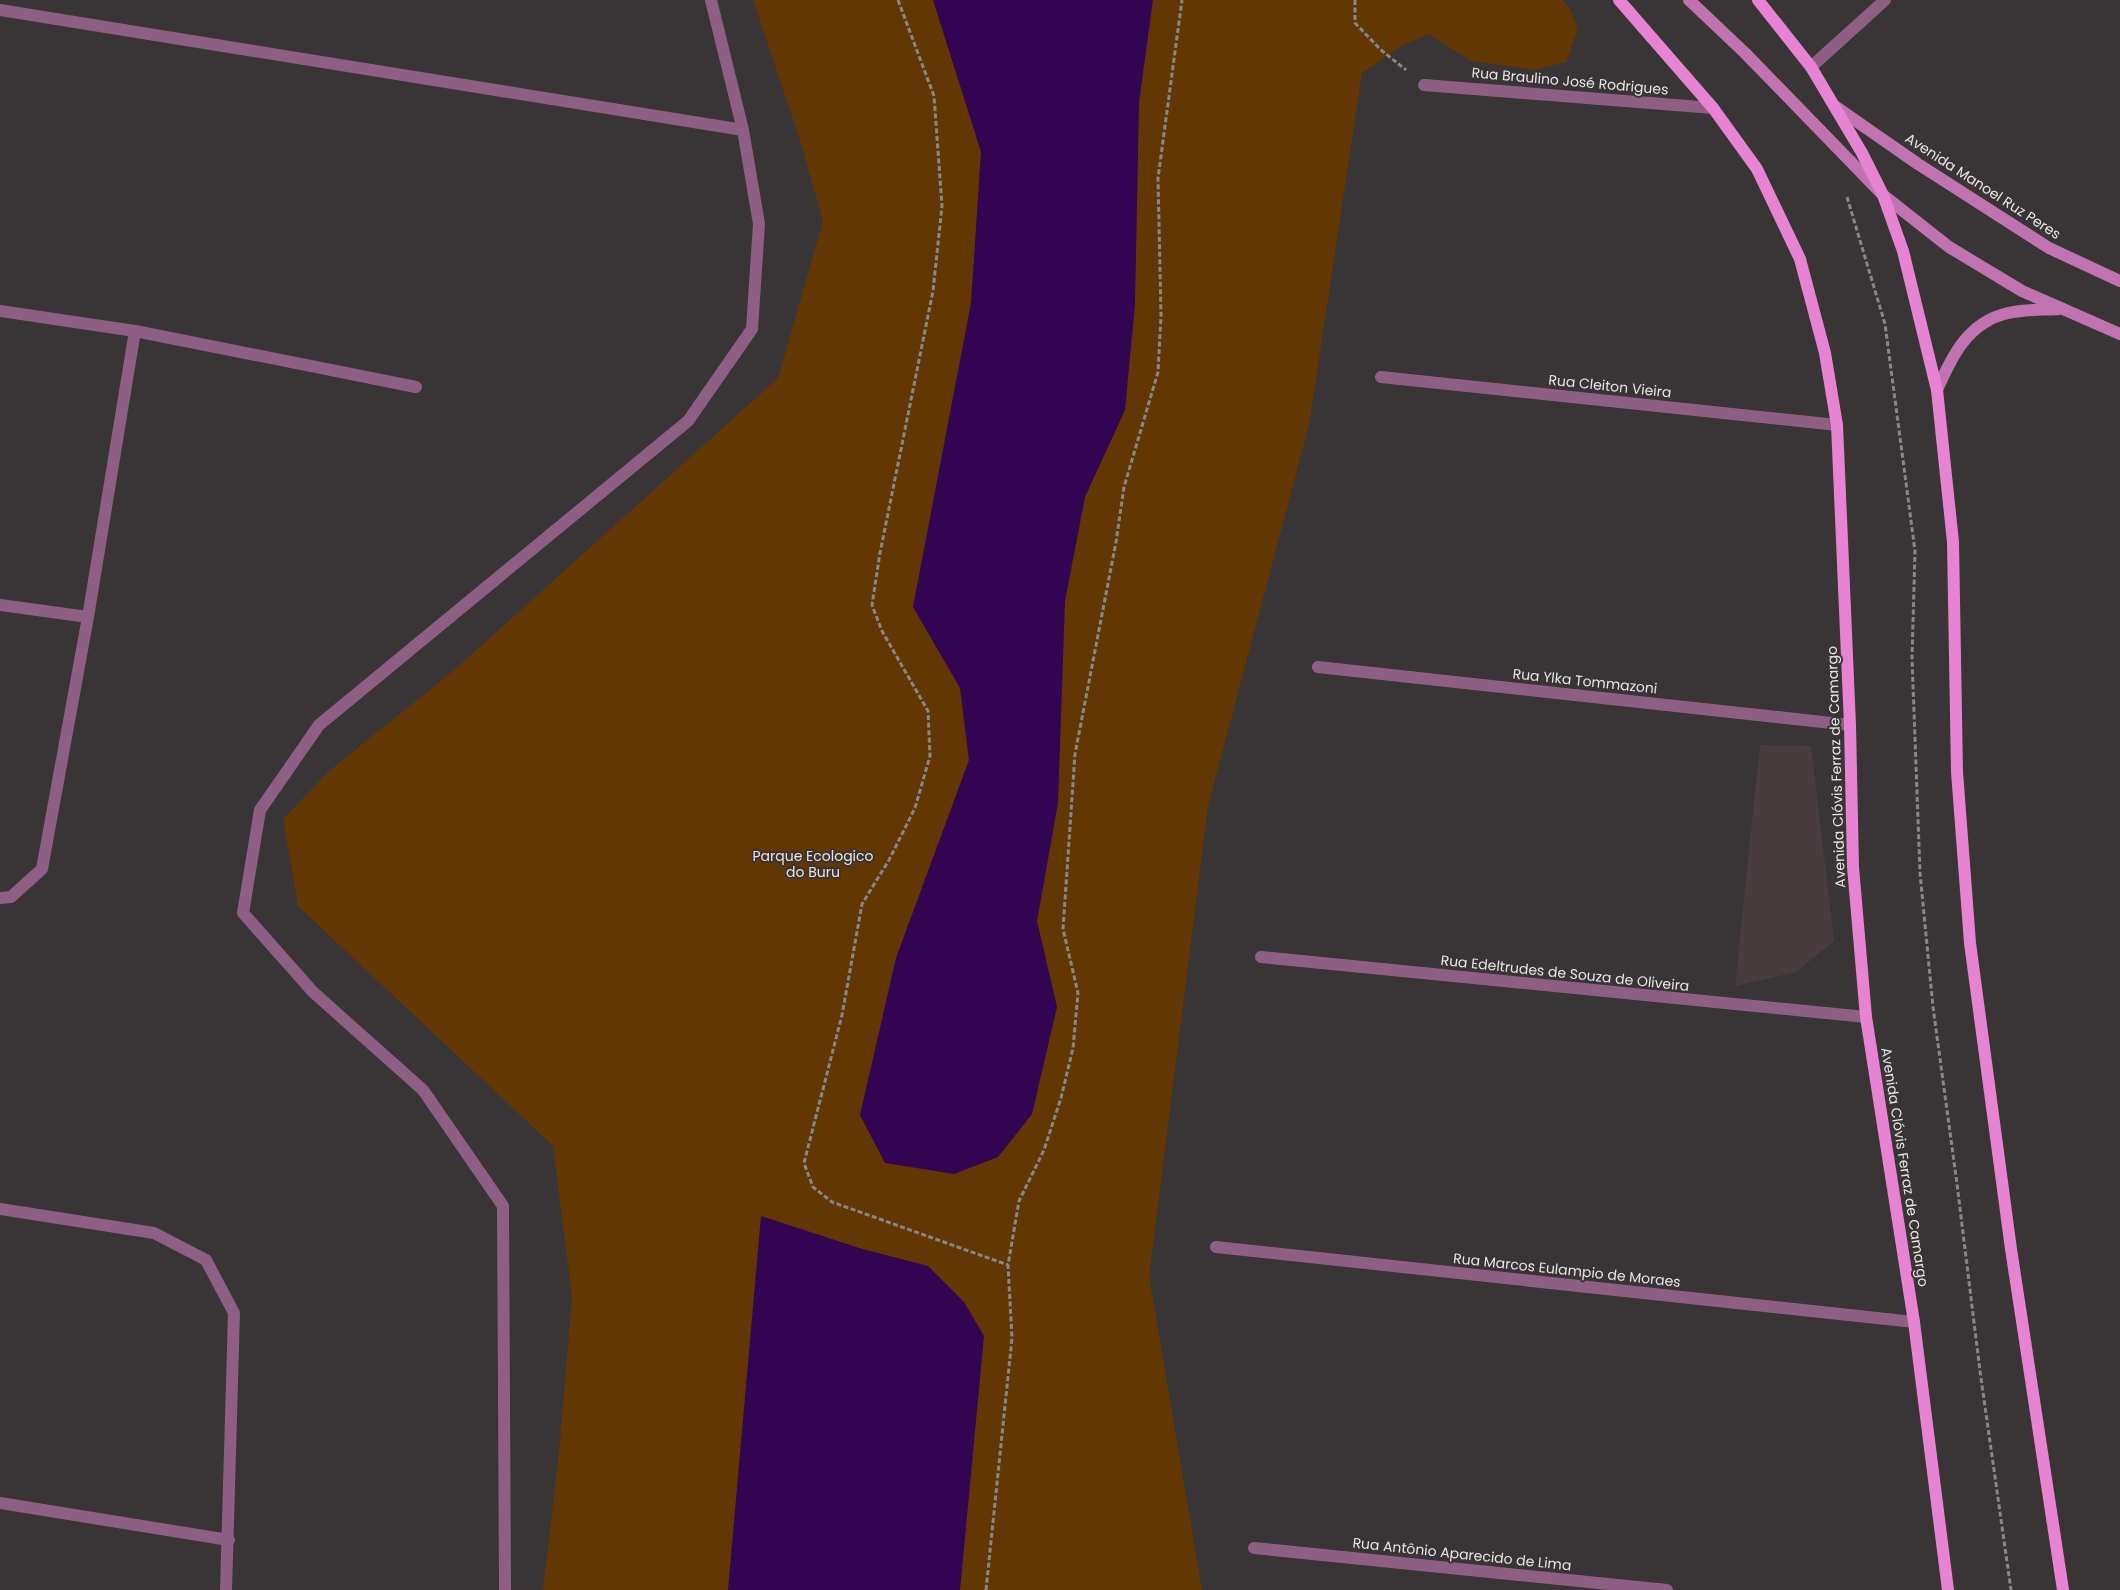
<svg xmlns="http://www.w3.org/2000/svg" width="2120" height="1590" viewBox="0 0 2120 1590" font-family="Poppins,sans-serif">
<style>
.built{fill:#483c3e}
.green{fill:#623703}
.water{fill:#320451}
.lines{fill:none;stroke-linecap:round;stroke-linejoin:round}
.path{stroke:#8a8687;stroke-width:3;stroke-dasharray:5 2.5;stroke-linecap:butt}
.street{stroke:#8f5e85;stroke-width:12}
.secondary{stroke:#c173b1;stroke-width:12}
.primary{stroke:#e783d3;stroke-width:12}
.labels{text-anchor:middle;stroke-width:4;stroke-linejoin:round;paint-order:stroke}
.street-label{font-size:14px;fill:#e8e5e6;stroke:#393435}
.park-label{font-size:14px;fill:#f4e0cf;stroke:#393435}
</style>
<rect width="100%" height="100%" fill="#393435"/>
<path class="built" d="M1760,745L1811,746L1834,941L1796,972L1735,986Z"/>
<path class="green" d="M753,0H1562L1570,9L1578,29L1566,62L1535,70L1471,61L1429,34L1403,45L1362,73L1309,425L1208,806L1149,1276L1202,1590H543L559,1452L572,1297L553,1146L298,906L283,819L329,771L452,672L778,378L823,221L800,140Z"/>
<path class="water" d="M933,0H1153L1139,102L1135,304L1125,410L1085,497L1065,601L1058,803L1037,921L1057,1007L1032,1114L998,1157L954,1174L885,1163L860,1115L896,958L969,760L960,688L913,607L971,303L981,152Z
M761,1216L859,1248L928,1266L964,1302L984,1336L960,1590H728Z"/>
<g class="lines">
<path class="path" d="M898,0L934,96L942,206L933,291L880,553L872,605L882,631L928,711L930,756L915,808L889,860L862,904L842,1015L804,1163L813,1187L832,1202L1008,1265
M1355,0V23L1381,50L1406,70
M1847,197L1885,324L1915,551L1912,658L1920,873L1933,1007L1957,1184L1980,1371L2011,1590
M986,1590L1012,1338L1008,1265L1019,1201L1044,1150L1061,1098L1073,1048L1078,993L1063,929L1075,754L1116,542L1124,487L1158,372L1161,316L1158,178L1182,0"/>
<path class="street" d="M711,0L743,130
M0,10L743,130L759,224L752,329L688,421L319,725L260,810L243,913L313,992L423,1090L503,1206L505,1590
M1811,67L1885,0
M1424,85L1713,108
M0,311L135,331L416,387
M1381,377L1837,425
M0,605L88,617
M1318,667L1850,725
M0,898L11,897L42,869L88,617L135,331
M1261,957L1866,1017
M0,1209L154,1233L206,1260L234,1313L226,1590
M1216,1247L1914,1322
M0,1503L229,1540
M1254,1548L1667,1590"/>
<path class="secondary" d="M1689,0L1745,53L1883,195L1949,247L2022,291L2120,334
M1836,107L1918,164L2049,248L2120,281
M1937,390C1952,356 1968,322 2008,313C2024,309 2042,310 2059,309"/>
<path class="primary" d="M1619,0L1713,108L1757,169L1800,259L1825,353L1837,425L1850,725L1853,867L1866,1017L1914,1322L1948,1590
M1758,0L1811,67L1862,153L1883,195L1903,251L1937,390L1953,542L1957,772L1970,943L2011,1249L2063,1590"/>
</g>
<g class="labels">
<g class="street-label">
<text transform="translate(1570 81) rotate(5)" y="5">Rua Braulino José Rodrigues</text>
<text transform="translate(1983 186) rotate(33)" y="5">Avenida Manoel Ruz Peres</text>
<text transform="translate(1610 386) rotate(6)" y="5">Rua Cleiton Vieira</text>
<text transform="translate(1585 681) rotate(6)" y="5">Rua Ylka Tommazoni</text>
<text transform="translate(1836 767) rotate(-92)" y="5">Avenida Clóvis Ferraz de Camargo</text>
<text transform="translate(1565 973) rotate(6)" y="5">Rua Edeltrudes de Souza de Oliveira</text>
<text transform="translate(1905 1167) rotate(81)" y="5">Avenida Clóvis Ferraz de Camargo</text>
<text transform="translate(1567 1270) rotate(6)" y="5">Rua Marcos Eulampio de Moraes</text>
<text transform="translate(1462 1554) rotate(6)" y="5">Rua Antônio Aparecido de Lima</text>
</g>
<g class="park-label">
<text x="813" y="861">Parque Ecologico<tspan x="813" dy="16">do Buru</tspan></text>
</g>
</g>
</svg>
